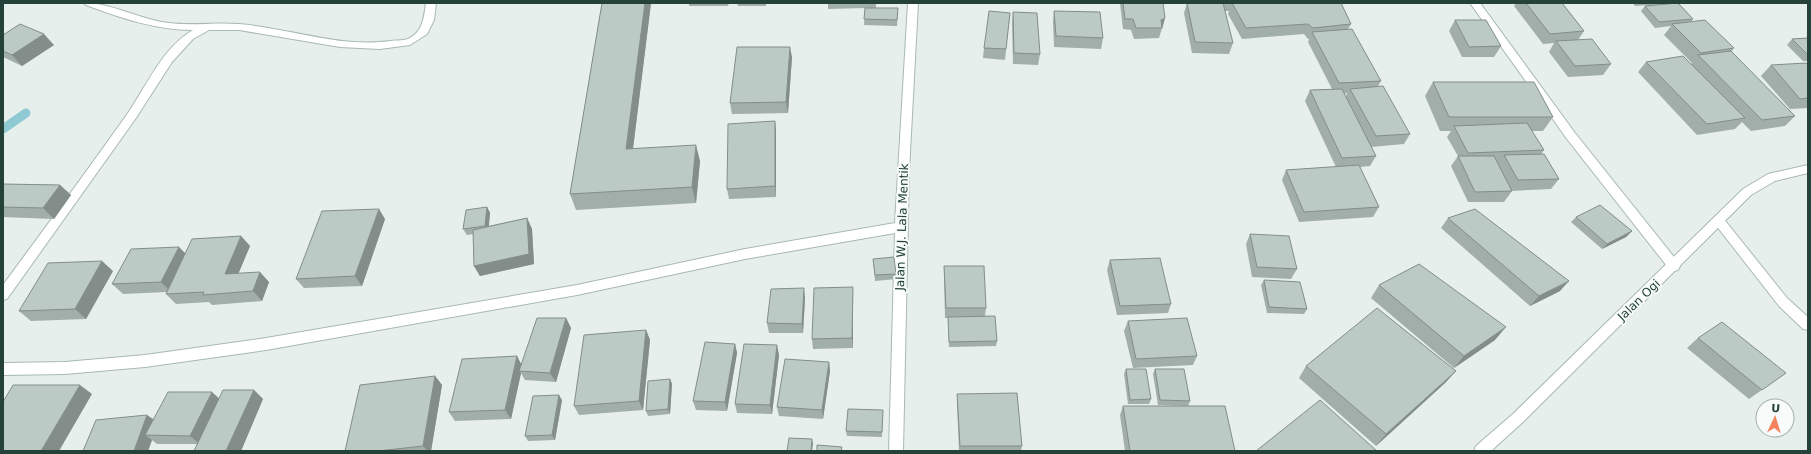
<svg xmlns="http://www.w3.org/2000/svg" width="1811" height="454" viewBox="0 0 1811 454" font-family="'DejaVu Sans',sans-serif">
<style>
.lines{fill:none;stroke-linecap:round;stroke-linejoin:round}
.stream{stroke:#8ec9d4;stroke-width:9}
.minor-casing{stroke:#a8b8b2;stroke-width:2}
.tertiary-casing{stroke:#a8b8b2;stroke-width:2}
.minor{fill:#fff;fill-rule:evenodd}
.tertiary{fill:#fff;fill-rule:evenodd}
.wall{fill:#a1aea9;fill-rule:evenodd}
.shaded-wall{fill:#838d89}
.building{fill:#bbcac4;stroke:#838d89}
.labels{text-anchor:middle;stroke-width:4;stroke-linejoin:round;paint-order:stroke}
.street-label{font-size:12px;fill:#24423a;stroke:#f7fbf9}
</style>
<rect width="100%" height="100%" fill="#e6efeb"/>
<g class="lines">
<path class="stream" d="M3,129L26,113"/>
<g class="minor-casing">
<path id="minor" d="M84,3C113,3 140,20 169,23C192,26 216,22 239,24C289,28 339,48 390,41C395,40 403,41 408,39C423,32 424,17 426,3H436L434,20L427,34L410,45L380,49L340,47L239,30H209L193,39L172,62L136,118L7,299L3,300V285C45,228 87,171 128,113C147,85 163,47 193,30C155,30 121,18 86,5Z
M908,3H918L909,171L903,451H889L895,233L745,259L577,295L266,350L145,367L65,374L3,375V363L65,362L145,355L266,338L577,285L745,249L895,223Z
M1470,3H1480L1575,133L1678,262L1680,266L1678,270L1674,271L1670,270L1567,139Z
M1719,216L1723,218L1787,298L1808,317V330L1803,329L1779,306L1715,224L1713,221L1715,218Z"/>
</g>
<g class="tertiary-casing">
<path id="tertiary" d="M1808,165V173L1775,181L1751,195L1524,421L1491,451H1474L1476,446L1514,413L1743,189L1768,174Z"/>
</g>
<use href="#minor" class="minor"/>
<use href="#tertiary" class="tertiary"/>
</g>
<path class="wall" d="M602,3H651L633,148L700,161L696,203L576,210L570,194Z
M689,3H729L728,6H689Z
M737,3H766V6H738Z
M803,3H876V8H898L897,26L864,25L865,8L828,9V4Z
M1120,3H1163L1165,18L1159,38L1134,39L1131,30L1123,29Z
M1187,3L1233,43L1229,54L1192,53L1184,13Z
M1223,3H1341L1351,24L1348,29L1381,81L1378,86L1410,134L1404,144L1371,147L1376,156L1370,166L1360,167L1379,207L1373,217L1299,222L1282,180L1286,170L1336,167L1305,101L1310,90L1332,89L1308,42L1309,39H1308L1304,34L1242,39L1228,14L1229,11H1225ZM1347,93L1346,97L1344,94Z
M1516,3H1562L1584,31L1578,40L1611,64L1603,75L1568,77L1549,52L1554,43L1543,44L1514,6Z
M1633,3H1678L1693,19L1691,22L1734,48L1731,52L1795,116L1785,126L1751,131L1742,122L1735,129L1697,135L1638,72L1646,62L1691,64L1692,63L1664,35L1671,26L1655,28L1641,11L1645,6L1663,4L1635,6Z
M1054,11L1103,38L1101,49L1054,47L1053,21Z
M1013,12L1040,54L1038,65L1013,64L1012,23Z
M1010,13L1005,60L983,58L984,48Z
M1455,20L1501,46L1494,57H1462L1449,31Z
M3,35L54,45L22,66L3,57Z
M1808,38V61H1803L1787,45L1792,39Z
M792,57L788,113L732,114L730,103Z
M1771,65H1808V108L1790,109L1761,76Z
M1433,82L1553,117L1543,131H1532L1544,150L1541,154L1559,179L1551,189L1511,191H1512L1504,202H1468L1451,166L1458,156L1447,137L1451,131H1440L1425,96Z
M775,121L776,132V197L729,199L727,189Z
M3,184L60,185L71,195L54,219L3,217Z
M487,207L490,213L489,226L527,218L532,229L534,264L480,276L474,266L473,234L467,235L463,229Z
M1576,217L1632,231L1626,237L1602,249L1571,222Z
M1448,218L1560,291L1530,306L1441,228Z
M385,219L362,286L304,288L296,279Z
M1250,234L1297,269L1291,279L1252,277L1246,244Z
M241,236L250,246L238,274L269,282L262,301L212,305L209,302L176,304L166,294L167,292L123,294L112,284L185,253Z
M873,259L896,274V279L875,281Z
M1110,260L1171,304L1168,313L1117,315L1107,270Z
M944,266L986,308L985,316L997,341L996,346L949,347L948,318H945L944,275Z
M113,271L86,319L31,321L19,311Z
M1264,280L1307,309L1304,314L1267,313L1261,285Z
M1379,285L1495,340L1454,368L1371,298Z
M853,287V348L813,349L812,339Z
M805,298L803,333H769L767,323Z
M566,318L571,328L556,382L525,380L521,373L511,419L455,421L449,412L517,356L521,364Z
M1128,321L1197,356L1193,365L1133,368L1124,331Z
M646,330L650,340L643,410L579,415L574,406Z
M1698,338L1786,373L1749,399L1687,348Z
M735,344L737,353L727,411L696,410L693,401Z
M779,355L772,414L737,413L735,404Z
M829,362L830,371L823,419L779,416L777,407Z
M1306,366L1456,371L1445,383L1376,446L1299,378Z
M1126,369L1151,399L1149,404H1128L1124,374Z
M1155,369L1190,401L1188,406L1158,405L1153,374Z
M435,376L442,385L431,451H345Z
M670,379L672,384L670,414L648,416L646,411Z
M254,390L263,399L241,451H194L197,444H157L152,440L148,451H83L154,420L219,399Z
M957,394L1022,446L1021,451H959L957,403Z
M562,400L555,440L528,441L525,436Z
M1123,406L1235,451H1125L1120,415Z
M883,410L882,437L847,436L846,431Z"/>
<path class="shaded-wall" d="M645,3H651L631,165L626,149Z
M1165,18L1162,29V28L1161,20Z
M44,34L54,45L22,66L12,55Z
M790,47L792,57L788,113L786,102Z
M775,121L776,132V197L775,186Z
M696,145L700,161L696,203L692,187Z
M60,185L71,195L54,219L43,208Z
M487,207L490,213L488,231L485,226Z
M379,209L385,219L362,286L355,276Z
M527,218L532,229L534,264L480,276L474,266Z
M1632,231L1626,237L1602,249L1607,244Z
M241,236L250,246L234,284L225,274Z
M179,247L189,257L171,292L161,282Z
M102,261L113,271L86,319L75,309Z
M260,272L269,282L262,301L253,291Z
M1569,281L1560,291L1530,306L1539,296Z
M853,287V348L852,338Z
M804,288L805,298L803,333L802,324Z
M566,318L571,328L556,382L550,373Z
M1506,327L1495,340L1454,368L1464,356Z
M646,330L650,340L643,410L639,401Z
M735,344L737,353L727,411L725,402Z
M777,345L779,355L772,414L770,405Z
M517,356L522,366L519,371L521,373L511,419L505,410Z
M829,362L830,371L823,419L822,410Z
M1456,371L1445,383L1376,446L1386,434Z
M435,376L442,385L431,451H428L423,446Z
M670,379L672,384L670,414L668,409Z
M80,385L92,394L59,451H41Z
M254,390L263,399L241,451H226Z
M212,392L222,401L200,444L190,436Z
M559,395L562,400L555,440L552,435Z
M147,415L159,423L145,435L152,440L148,451H134Z
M812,439L813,444L812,451H811Z"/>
<path class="building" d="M602,3H645L626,149L696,145L692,187L570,194Z
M1123,3H1163L1165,18L1161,20L1162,28H1136L1133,19H1125Z
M1187,3H1223L1233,43L1195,42Z
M1232,3H1341L1351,24L1313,28L1308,24L1246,28Z
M1526,3H1562L1584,31L1550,34Z
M1678,3L1693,19L1659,22L1645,6Z
M865,8H898L897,20L864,19Z
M989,11L1010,13L1006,49L984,48Z
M1054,11L1100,12L1103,38L1056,36Z
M1013,12L1037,13L1040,54L1014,53Z
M1455,20H1486L1501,46L1469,47Z
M1705,20L1734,48L1701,53L1672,24Z
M20,24L44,34L12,55L3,51V35Z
M1352,29L1381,81L1339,83L1312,32Z
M1808,38V55L1792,39Z
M1592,39L1611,64L1575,66L1556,41Z
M737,47H790L786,102L730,103Z
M1731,51L1795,116L1762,120L1698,55Z
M1683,56L1745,118L1707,124L1646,62Z
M1806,63L1808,65V98L1800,99L1771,65Z
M1433,82H1534L1553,117H1449Z
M1383,86L1410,134L1376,136L1350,89Z
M1342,89L1376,156L1342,158L1310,90Z
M775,121V186L727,189L728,124Z
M1527,123L1544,150L1468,153L1454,126Z
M1544,154L1559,179L1518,180L1504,155Z
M1458,156H1494L1512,191L1475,192Z
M1359,165L1379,207L1304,212L1286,170Z
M3,184L60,185L43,208L3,207Z
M1600,205L1632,231L1607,244L1576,217Z
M487,207L485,226L463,229L466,210Z
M379,209L355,276L296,279L322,211Z
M1475,209L1569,281L1539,296L1448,218Z
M527,218L529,254L474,266L473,230Z
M1250,234L1289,236L1297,269L1257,267Z
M241,236L225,274L260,272L253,291L203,295L204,292L166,294L192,239Z
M179,247L161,282L112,284L131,249Z
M894,257L896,274L875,275L873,259Z
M1160,258L1171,304L1120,306L1110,260Z
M102,261L75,309L19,311L48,263Z
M1419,264L1506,327L1464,356L1379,285Z
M944,266H984L986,308H946Z
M1264,280L1300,282L1307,309L1269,307Z
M853,287L852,338L812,339L814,288Z
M804,288L802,324L767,323L771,289Z
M1377,308L1456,371L1386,434L1306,366Z
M995,316L997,341L949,342L948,317Z
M537,318H566L550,373L519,371Z
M1187,318L1197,356L1136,359L1128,321Z
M1722,322L1786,373L1762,390L1698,338Z
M646,330L639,401L574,406L584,335Z
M705,342L735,344L725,402L693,401Z
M744,344L777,345L770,405L735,404Z
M517,356L505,410L449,412L462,359Z
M785,359L829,362L822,410L777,407Z
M1126,369H1146L1151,399L1130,400Z
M1155,369H1184L1190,401L1160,400Z
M435,376L423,446L378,451H345L360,385Z
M670,379L668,409L646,411L648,381Z
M13,385H80L41,451H3V402Z
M223,390H254L226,451H194Z
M168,392H212L190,436L145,435Z
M1017,393L1022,446H960L957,394Z
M559,395L552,435L525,436L533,396Z
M1320,400L1377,451H1256Z
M1123,406H1225L1235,451H1130Z
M848,409L883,410L882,432L846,431Z
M147,415L134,451H83L96,420Z
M789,438L812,439L811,451H787Z
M817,445L842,447L841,451H817Z"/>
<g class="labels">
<g class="street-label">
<text transform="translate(902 227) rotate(-88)" y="4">Jalan W.J. Lala Mentik</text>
<text transform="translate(1639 300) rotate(-44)" y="4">Jalan Ogi</text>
</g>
</g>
<rect width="1811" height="454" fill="none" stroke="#24423a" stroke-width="8"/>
<g transform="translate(1775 418) rotate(4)"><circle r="19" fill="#f7fbf9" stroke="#a3b1ad"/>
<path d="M0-3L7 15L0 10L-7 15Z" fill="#f4845f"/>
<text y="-6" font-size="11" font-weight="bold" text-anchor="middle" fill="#24423a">U</text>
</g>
</svg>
